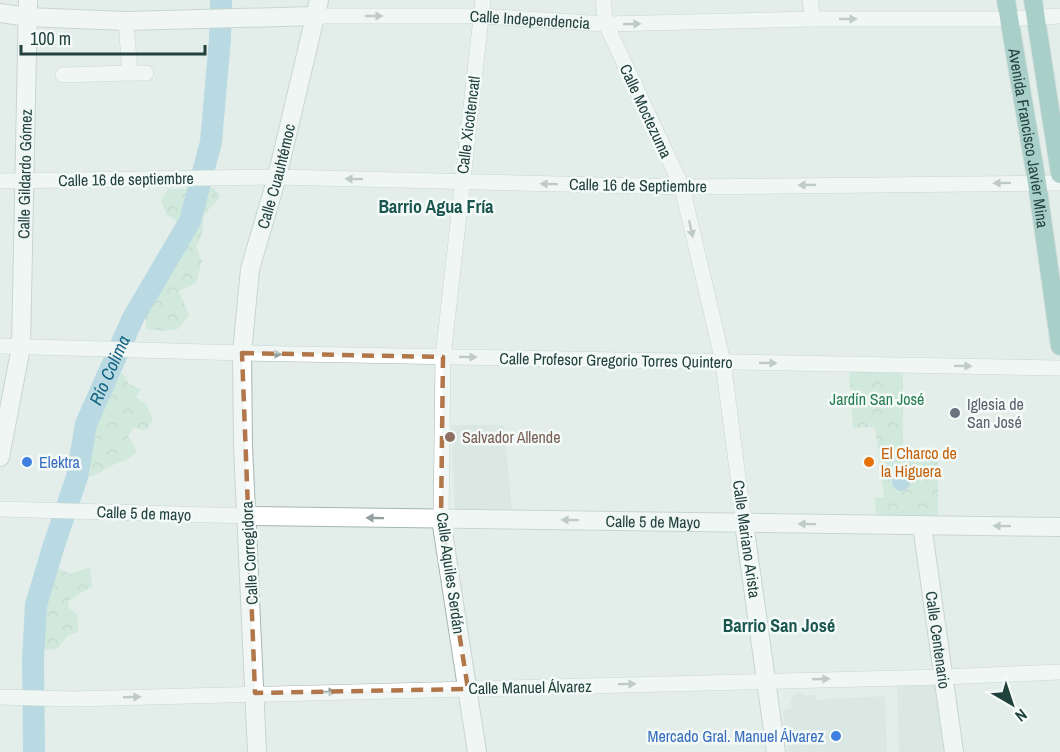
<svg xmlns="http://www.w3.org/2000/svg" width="1060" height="752" viewBox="0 0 1060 752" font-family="'Archivo Narrow',sans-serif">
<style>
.built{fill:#d1deda}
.forest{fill:url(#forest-crowns)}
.water{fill:#86c1d8}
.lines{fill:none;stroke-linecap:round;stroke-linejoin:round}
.river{stroke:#86c1d8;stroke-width:22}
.minor-casing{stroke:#a5b7b3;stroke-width:16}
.tertiary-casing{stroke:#a5b7b3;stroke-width:20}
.primary-casing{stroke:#c1cac9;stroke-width:20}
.minor{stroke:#fff;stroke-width:15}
.tertiary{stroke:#fff;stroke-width:18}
.primary{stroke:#63a89f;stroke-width:18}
.oneway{fill:#90a09e}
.marked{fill:none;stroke:#b1764a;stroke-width:4.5;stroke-dasharray:12 8;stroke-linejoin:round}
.worship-dot{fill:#6b7280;stroke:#f4faf8;stroke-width:2}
.education-dot{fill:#8d6e63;stroke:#f4faf8;stroke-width:2}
.shop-dot{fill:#3f7fe0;stroke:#f4faf8;stroke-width:2}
.food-dot{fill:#e8710a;stroke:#f4faf8;stroke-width:2}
.labels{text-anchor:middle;stroke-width:5;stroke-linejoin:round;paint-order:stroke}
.street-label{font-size:16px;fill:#21413d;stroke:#f4faf8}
.park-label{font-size:16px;fill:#277c53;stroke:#f4faf8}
.worship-label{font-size:16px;fill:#5b616d;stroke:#f4faf8;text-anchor:start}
.education-label{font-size:16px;fill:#785e54;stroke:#f4faf8;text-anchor:start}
.food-label{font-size:16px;fill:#c56008;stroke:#f4faf8;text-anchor:start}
.shop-label{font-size:16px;fill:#366cbe;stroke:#f4faf8;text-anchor:start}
.neighbourhood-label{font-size:18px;font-weight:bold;fill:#1a564f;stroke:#f4faf8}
.water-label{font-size:18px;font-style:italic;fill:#156383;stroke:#f4faf8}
</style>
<defs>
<pattern id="forest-crowns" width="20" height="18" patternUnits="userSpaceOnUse" patternTransform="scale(1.5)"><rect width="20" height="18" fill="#bae1ca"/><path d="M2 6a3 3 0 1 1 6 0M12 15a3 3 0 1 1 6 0" fill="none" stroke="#a0c2ae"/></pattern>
</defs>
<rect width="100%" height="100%" fill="#e3eeeb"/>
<path class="built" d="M451,425H504L512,510H455Z
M932,683L935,686L944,752H899L897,685Z
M799,692L807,696L816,695V700L885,696L887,752H788L783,713L785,709L792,708L790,703L792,697Z"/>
<path class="forest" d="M214,188L220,197L204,215L202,234L196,247L202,261L196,283L179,291L189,315L178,329L165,331L146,329V306L152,276L174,256L172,239L182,224L167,215L161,201L168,189Z
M849,368L903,370V450L938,451V518L876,517L875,498L884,497L875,427L853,428Z
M122,372L129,384L141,389L136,398L146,404L153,420L146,430L133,428L128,436L137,451C126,462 124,460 111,466C101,471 96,476 84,478L96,422Z
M90,567L92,586L68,601L69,608L77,614L78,632L67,636L57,649L44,650L41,607L57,568L71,574Z"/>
<path class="water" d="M892 482a9 9 0 1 1 18 0a9 9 0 1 1-18 0Z"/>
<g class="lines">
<path class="river" id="s1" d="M34,752L33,659L36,605L53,548L77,477L86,424L133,318L190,221L211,142L220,39L221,0"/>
<g class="minor-casing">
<g id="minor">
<path d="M603,0L606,24L682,187L723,362L744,523"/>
<path d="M810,0L813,19"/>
<path id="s2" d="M316,16H481L606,24L813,19H1009L1060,16"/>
<path d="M126,21L130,73H146"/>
<path d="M63,75L130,73"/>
<path d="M0,181L277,177L682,187L1060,183"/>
<path d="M0,346L242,353L1060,368"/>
<path d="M0,509L247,516"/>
<path d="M441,519L443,357L483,0"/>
<path d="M0,697L73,699L943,677L1060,672"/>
</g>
</g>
<g class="tertiary-casing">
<g id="tertiary">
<path d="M0,13L27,17L126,21L316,16"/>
<path id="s3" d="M0,457L21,347L28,0"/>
<path id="s4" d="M247,516L1060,527"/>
<path d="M441,519L477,752"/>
<path d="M744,523L776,752"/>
<path id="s5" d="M922,525L954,752"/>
<path id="s6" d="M257,752L243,446L242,353L250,269L277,177L319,0"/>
</g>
</g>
<g class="primary-casing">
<g id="primary">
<path id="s7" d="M1006,0L1037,183L1060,346"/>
<path d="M1033,0L1060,174"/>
</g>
</g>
<use href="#minor" class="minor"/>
<use href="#tertiary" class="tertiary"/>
<use href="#primary" class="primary"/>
</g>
<defs><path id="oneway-solid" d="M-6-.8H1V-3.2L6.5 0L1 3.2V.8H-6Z" transform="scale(1.5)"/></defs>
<g class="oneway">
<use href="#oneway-solid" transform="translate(374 16)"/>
<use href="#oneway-solid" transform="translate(848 19)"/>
<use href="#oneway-solid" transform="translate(632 24) rotate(-1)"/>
<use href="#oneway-solid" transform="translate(354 179) rotate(-179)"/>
<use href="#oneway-solid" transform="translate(1002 183) rotate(179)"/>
<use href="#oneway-solid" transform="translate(549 184) rotate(-179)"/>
<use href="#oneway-solid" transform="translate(807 185) rotate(179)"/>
<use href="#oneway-solid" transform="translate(691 229) rotate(78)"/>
<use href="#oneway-solid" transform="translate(273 354) rotate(1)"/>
<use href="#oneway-solid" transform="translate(468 357) rotate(1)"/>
<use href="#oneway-solid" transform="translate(768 363) rotate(1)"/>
<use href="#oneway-solid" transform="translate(963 366) rotate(1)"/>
<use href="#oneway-solid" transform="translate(375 518) rotate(-179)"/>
<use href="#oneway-solid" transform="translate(570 520) rotate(-179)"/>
<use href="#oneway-solid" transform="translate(807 524) rotate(-179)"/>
<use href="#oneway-solid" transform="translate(1002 526) rotate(-179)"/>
<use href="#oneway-solid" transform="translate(821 679) rotate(-2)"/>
<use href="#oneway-solid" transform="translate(627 684) rotate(-1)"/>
<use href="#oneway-solid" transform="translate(327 692) rotate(-1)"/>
<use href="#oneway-solid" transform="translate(132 697) rotate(-2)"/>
</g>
<path d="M0 0H1060V752H0ZM242,353L443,357L441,519L468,689L255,693Z" fill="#e3eeeb" fill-opacity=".55" fill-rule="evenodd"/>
<path class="marked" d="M242,353L443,357L441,519L468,689L255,693Z"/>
<circle class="worship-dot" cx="955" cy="413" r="6"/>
<circle class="education-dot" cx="450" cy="437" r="6"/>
<g class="shop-dot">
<circle cx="27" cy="462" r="6"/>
<circle cx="836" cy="736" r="6"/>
</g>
<circle class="food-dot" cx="869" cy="462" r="6"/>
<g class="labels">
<g class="street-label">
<text dy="6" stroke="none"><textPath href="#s2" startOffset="214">Calle Independencia</textPath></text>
<text transform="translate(646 111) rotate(65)" y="6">Calle Moctezuma</text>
<text transform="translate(468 125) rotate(-83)" y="6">Calle Xicotencatl</text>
<text dy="6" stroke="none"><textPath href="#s7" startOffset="140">Avenida Francisco Javier Mina</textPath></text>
<text dy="6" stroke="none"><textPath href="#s3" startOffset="285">Calle Gildardo Gómez</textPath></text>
<text dy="6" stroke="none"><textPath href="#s6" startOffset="580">Calle Cuauhtémoc</textPath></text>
<text transform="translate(126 179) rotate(-1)" y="6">Calle 16 de septiembre</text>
<text transform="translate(638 185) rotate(1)" y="6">Calle 16 de Septiembre</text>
<text transform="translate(616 360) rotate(1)" y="6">Calle Profesor Gregorio Torres Quintero</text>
<text transform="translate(144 513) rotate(2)" y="6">Calle 5 de mayo</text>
<text dy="6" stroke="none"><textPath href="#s4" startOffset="406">Calle 5 de Mayo</textPath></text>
<text transform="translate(747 539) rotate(82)" y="6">Calle Mariano Arista</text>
<text transform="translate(249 553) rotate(-93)" y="6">Calle Corregidora</text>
<text transform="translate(451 573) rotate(82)" y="6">Calle Aquiles Serdán</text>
<text dy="6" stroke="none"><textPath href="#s5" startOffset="116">Calle Centenario</textPath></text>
<text transform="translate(530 687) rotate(-1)" y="6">Calle Manuel Álvarez</text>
</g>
<g class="park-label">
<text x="877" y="405">Jardín San José</text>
</g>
<g class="worship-label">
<text x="967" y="410">Iglesia de<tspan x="967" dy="18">San José</tspan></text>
</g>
<g class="education-label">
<text x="462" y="443">Salvador Allende</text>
</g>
<g class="food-label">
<text x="881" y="459">El Charco de<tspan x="881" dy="18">la Higuera</tspan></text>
</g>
<g class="shop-label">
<text x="39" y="468">Elektra</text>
<text x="824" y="742" text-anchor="end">Mercado Gral. Manuel Álvarez</text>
</g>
<g class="neighbourhood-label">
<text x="436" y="213">Barrio Agua Fría</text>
<text x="779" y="632">Barrio San José</text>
</g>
<g class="water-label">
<text dy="6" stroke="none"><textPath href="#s1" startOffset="394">Río Colima</textPath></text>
</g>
</g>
<g transform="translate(1012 704) rotate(141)" stroke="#f4faf8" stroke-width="4.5" paint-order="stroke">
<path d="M0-4.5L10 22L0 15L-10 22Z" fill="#21413d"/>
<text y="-9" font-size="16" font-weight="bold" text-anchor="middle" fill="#21413d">N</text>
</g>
<path d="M21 45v9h184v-9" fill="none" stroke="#21413d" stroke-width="3"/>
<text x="30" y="45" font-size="18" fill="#21413d" stroke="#f4faf8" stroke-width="4.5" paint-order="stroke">100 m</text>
</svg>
